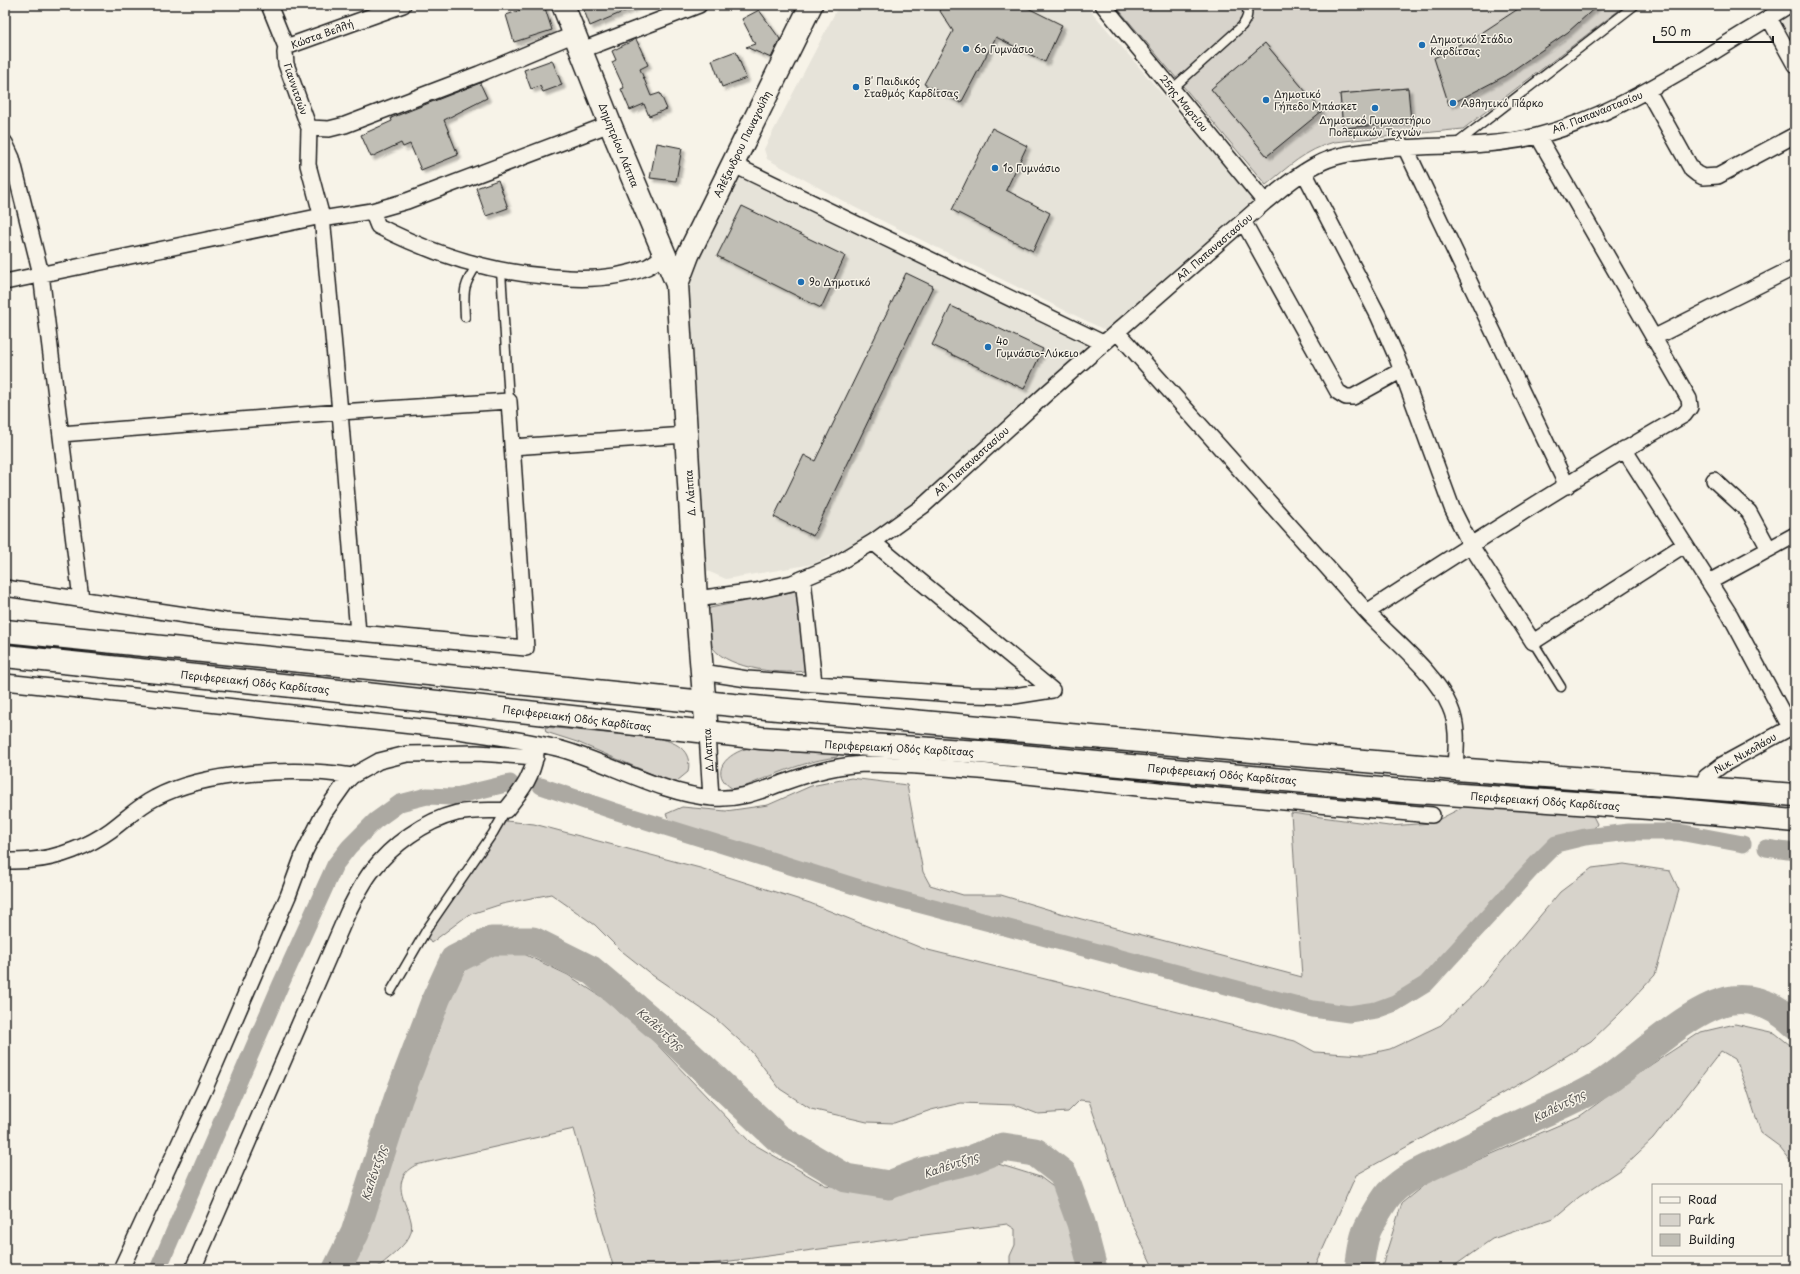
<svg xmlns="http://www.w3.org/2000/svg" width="1800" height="1274" viewBox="0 0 1800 1274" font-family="'Playpen Sans',sans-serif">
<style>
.built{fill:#e6e3d9}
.green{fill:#d7d3cb;stroke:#7a7874;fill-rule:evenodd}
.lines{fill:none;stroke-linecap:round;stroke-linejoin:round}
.canal{stroke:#aca9a2;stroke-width:17}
.river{stroke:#aca9a2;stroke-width:29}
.building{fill:#c0beb5;stroke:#1c1c1c;filter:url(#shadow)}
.lane-casing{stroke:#1c1c1c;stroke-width:11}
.street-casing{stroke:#1c1c1c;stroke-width:18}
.secondary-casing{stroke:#1c1c1c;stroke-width:25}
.primary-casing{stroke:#1c1c1c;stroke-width:25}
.lane{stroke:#f7f3e8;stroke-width:8}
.street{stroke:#f7f3e8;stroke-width:15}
.secondary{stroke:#f7f3e8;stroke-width:22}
.primary{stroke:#f7f3e8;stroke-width:22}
.poi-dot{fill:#1f6fb2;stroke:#f7f3e8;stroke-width:1.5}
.labels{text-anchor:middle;stroke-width:3;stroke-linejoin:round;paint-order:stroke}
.street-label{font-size:10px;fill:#1c1c1c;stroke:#f7f3e8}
.poi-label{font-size:10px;fill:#1c1c1c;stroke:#f7f3e8;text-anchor:start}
.water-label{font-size:11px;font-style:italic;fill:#565452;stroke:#f7f3e8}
</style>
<defs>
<filter id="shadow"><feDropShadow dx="3.5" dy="3.5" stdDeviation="1" flood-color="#0004"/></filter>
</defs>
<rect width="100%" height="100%" fill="#f7f3e8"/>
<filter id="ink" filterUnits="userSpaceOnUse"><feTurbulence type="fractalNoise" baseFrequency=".025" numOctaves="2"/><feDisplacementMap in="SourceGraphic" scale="8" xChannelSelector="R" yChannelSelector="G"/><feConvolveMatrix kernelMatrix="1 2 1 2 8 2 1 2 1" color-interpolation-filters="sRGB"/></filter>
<g filter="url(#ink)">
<path class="built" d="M839,5H936L950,25L961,5H1086L1253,200L1105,330L854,207L767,159L764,149Z
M1795,5V46L1778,15Z
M738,177L1088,346L911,505L857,542L813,564L726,579L705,570L686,285Z"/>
<path class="green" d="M1115,5H1626L1463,129L1334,142C1305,150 1288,167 1266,185ZM1265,43L1321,111L1267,156L1211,89ZM1407,88L1411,122L1343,128L1340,94Z
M801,590L809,670C786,676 728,669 713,648C706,639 708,622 707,612L710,608Z
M545,727L656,738C675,741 693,750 688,772L677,781L666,780L577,742L546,732Z
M749,748H761L838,754L837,757C813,760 791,768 768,777C756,781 746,788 733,789C707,773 727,753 749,748Z
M851,778L907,785L923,872L930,885L963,895H1001L1070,916L1302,977L1291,813L1389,826L1432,823L1471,803L1570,811L1593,816L1597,824L1593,830L1552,843L1424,981L1393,998L1376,1005L1343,1009L1298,1002L871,886L671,823L666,814L682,807L726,811L768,805L811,786Z
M506,821L534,824L700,868L810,903L924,949L1295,1041L1315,1052L1363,1055L1390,1049L1441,1025L1480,988L1560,892L1592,868L1624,864L1670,871L1679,890L1655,975L1620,1013L1591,1041L1530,1078L1356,1175L1314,1269H1154L1131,1221L1089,1101L1080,1100L1068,1112L1038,1114L1015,1105L961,1103L931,1110L894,1123L867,1122L811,1109L780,1089L751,1051L715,1018L652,975L618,948L595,925L551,894L502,904L468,915L431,943L427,937Z
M495,953L524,954L568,975L629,1015L750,1142L825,1185L890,1194L998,1164L1040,1177L1060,1192L1071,1225L1080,1264L1083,1269H1010V1256L1015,1245V1229L1007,1224L671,1269H614L574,1129L416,1165C412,1167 406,1171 404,1175C392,1197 420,1217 409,1237C402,1249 386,1260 376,1269H350L360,1250L443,1005C459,974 463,967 495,953Z
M1735,1024L1775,1033L1795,1049V1166L1780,1147L1761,1133L1747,1089L1735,1059L1721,1051L1653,1139L1621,1169L1579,1197L1554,1218L1492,1239L1450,1269H1381L1402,1203L1429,1181L1580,1116L1652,1064L1701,1032Z"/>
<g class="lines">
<path class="canal" d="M541,786L614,811L873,892L1313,1009L1349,1014L1376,1010L1395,1003L1426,984L1538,862L1556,844L1585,837L1629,832H1679L1743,844
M1766,848L1795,852
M158,1269L280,986L335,865L349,847L375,821L400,803L427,796L452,797L510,783"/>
<path class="river" d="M337,1269L355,1233L398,1099L436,999L454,960L491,941H533L591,970L669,1036L778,1138L846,1178L889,1185L925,1171L968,1161L1003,1147L1035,1152L1063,1174L1081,1223L1093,1269
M1359,1269C1361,1257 1362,1244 1366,1233C1368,1226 1384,1200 1389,1194C1406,1176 1431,1166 1453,1156C1479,1143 1504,1131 1530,1119C1556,1107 1582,1097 1606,1081C1640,1058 1692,1006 1732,1000C1757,997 1778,1008 1795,1024"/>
</g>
<path class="building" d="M536,5H544L552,30L514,42L506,15Z
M582,5H639L590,26Z
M936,5H1022L1062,25L1045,62L996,37L961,103L924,84L953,31Z
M1524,5H1598L1568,32L1503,77L1449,105L1434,58L1483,32Z
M759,10L780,39L771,58L746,47L755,44L742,19Z
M636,39L648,65L640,69L651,96L660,93L667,109L649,116L644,104L630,110L621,89L624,88L612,62L616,60L612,51Z
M1265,43L1322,111L1267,156L1211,89Z
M736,51L746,78L722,87L712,60Z
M552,60L562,85L543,92L540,86L531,89L524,70Z
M480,83L487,98L444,120L458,155L421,170L410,144L403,147L401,143L371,157L361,135L392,121L391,118Z
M1408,88L1411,122L1343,128L1340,94Z
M992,128L1027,146L1006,190L1050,213L1033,251L952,210Z
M657,143L682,148L676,181L650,178Z
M498,180L508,208L486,216L476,188Z
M742,206L845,256L821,308L717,256Z
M906,273L933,286L813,536L774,517L804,455L815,461Z
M951,306L1043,349L1024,389L932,345Z"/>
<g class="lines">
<g class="lane-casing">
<path id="lane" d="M1172,89L1242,26C1247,19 1249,14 1246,5
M1456,144L1635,5
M501,271L509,401
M465,317C464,292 462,287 477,265
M1533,642L1561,687
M391,991L427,929L493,833L506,810"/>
</g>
<g class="street-casing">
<path id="street" d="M269,5L286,47L285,53L286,64L309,128L308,165L320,210L322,216L328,218L372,211L407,201L610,124
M1103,5L1265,202
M1769,18L1795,65
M286,47L403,5
M582,50L699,5
M1648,91L1692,170L1697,174L1703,177L1718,176L1795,135
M309,128L329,129L345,125L479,74L575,34
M5,143L12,158L41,274L81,599
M1405,147L1567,486
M732,164L1103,343
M1304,172L1378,315L1397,358L1452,508L1470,544L1533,642L1684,545
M372,211L378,226C434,255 491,273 554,277C585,280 618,279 647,267C653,264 659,259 665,256
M1243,221L1338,392L1346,397H1353L1402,370
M5,282L322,216L340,412L509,401L526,648L225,621L5,588
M1117,332C1201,425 1283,519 1367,612C1393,640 1435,672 1450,707C1459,727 1456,748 1455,769
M1655,337L1795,267
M61,434L340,412L358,633
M512,447L686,435
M1624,449L1730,615L1790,727
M1714,480L1749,512L1769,549
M873,542L1052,690
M803,579L814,683
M1709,582L1795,535
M696,599L756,591L792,583L833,566L873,542L923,506L1047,393L1265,202C1283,187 1301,172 1322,162C1339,154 1359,152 1378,150C1431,144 1485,149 1537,136C1597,121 1651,89 1704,58C1732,40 1761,23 1789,5
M1367,612C1471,544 1576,477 1684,415L1690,407L1689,399L1538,136
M702,672L747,679L968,695L1014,696L1052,690
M5,682L458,731C492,736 528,740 561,749C610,763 662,794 713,798C741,800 759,791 785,782C813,772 841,764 872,764C955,766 1037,778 1120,786C1224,797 1328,806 1432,815
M707,733L711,798
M1702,787L1706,777L1722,765L1795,725
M5,861C14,861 23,861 32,860C59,858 89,846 111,830C126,819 139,806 155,798C205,771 296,767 352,776
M121,1269L205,1088L288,896L304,853L324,813L346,782L352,776L379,761L407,754L477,753L536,757
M193,1269L348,912C355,898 362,884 371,872C392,845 424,821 457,813C473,810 490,811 506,810C523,789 534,775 537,747"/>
</g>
<g class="secondary-casing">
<path id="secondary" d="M563,5L610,124L677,284L696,599L707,733
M677,284L688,255L811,5"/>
</g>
<g class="primary-casing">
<path id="primary" d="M5,631L743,706L1455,769L1795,795
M5,656L321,689L761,738L979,752L1403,791L1678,810L1795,821"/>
</g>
<use href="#lane" class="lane"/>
<use href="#street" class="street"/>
<use href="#secondary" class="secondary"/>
<use href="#primary" class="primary"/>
</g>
</g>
<g class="poi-dot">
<circle cx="1422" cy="45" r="4"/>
<circle cx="966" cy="49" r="4"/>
<circle cx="856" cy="87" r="4"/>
<circle cx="1266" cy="100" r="4"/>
<circle cx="1453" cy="103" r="4"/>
<circle cx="1375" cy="108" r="4"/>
<circle cx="995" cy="168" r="4"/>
<circle cx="801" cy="282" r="4"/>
<circle cx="988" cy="347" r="4"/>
</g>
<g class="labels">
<g class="street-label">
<text transform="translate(322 34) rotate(-20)" y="4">Κώστα Βελλή</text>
<text transform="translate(296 89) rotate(71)" y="4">Γιαννιτσών</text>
<text transform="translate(1184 103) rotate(51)" y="4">25ης Μαρτίου</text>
<text transform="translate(1597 112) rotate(-22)" y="4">Αλ. Παπαναστασίου</text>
<text transform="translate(742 144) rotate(-64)" y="4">Αλέξανδρου Παναγούλη</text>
<text transform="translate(619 145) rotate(68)" y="4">Δημητρίου Λάππα</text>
<text transform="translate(1214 247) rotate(-41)" y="4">Αλ. Παπαναστασίου</text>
<text transform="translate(971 461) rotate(-42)" y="4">Αλ. Παπαναστασίου</text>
<text transform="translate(690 493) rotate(-94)" y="4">Δ. Λάππα</text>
<text transform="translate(255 682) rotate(6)" y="4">Περιφερειακή Οδός Καρδίτσας</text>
<text transform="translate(577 718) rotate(7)" y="4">Περιφερειακή Οδός Καρδίτσας</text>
<text transform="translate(899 748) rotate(3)" y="4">Περιφερειακή Οδός Καρδίτσας</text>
<text transform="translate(708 750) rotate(-94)" y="4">Δ.Λαππα</text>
<text transform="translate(1745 753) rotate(-30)" y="4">Νικ. Νικολάου</text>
<text transform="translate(1222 774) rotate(5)" y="4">Περιφερειακή Οδός Καρδίτσας</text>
<text transform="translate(1545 801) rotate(4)" y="4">Περιφερειακή Οδός Καρδίτσας</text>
</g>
<g class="poi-label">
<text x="1430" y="43">Δημοτικό Στάδιο<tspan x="1430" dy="12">Καρδίτσας</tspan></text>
<text x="974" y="53">6ο Γυμνάσιο</text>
<text x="864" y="85">Β' Παιδικός<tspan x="864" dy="12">Σταθμός Καρδίτσας</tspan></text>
<text x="1274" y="98">Δημοτικό<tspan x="1274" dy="12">Γήπεδο Μπάσκετ</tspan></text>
<text x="1461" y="107">Αθλητικό Πάρκο</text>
<text x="1375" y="124" text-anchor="middle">Δημοτικό Γυμναστήριο<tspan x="1375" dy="12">Πολεμικών Τεχνών</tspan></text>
<text x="1003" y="172">1ο Γυμνάσιο</text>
<text x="809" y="286">9ο Δημοτικό</text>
<text x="996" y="345">4ο<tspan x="996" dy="12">Γυμνάσιο-Λύκειο</tspan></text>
</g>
<g class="water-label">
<text transform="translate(660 1029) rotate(41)" y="4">Καλέντζης</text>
<text transform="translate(1559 1106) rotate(-27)" y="4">Καλέντζης</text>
<text transform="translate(951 1165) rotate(-19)" y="4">Καλέντζης</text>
<text transform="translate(374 1173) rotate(-72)" y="4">Καλέντζης</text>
</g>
</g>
<rect width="1800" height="1274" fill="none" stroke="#f7f3e8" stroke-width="20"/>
<rect x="10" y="10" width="1780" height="1254" fill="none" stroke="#1c1c1c" stroke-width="1.5" filter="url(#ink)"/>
<rect x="1652" y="1184" width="130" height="72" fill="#f7f3e8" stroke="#9f9d96"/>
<rect x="1660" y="1197" width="20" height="6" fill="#f7f3e8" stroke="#9f9d96"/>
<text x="1688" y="1204" font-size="12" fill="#1c1c1c">Road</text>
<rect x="1660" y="1214" width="20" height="12" fill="#d7d3cb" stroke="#9f9d96"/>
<text x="1688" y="1224" font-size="12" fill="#1c1c1c">Park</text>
<rect x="1660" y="1234" width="20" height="12" fill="#c0beb5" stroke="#9f9d96"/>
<text x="1688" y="1244" font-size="12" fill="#1c1c1c">Building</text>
<path d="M1654 36v6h119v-6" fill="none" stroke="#1c1c1c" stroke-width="2"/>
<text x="1660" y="36" font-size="12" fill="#1c1c1c" stroke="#f7f3e8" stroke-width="3" paint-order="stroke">50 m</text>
</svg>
